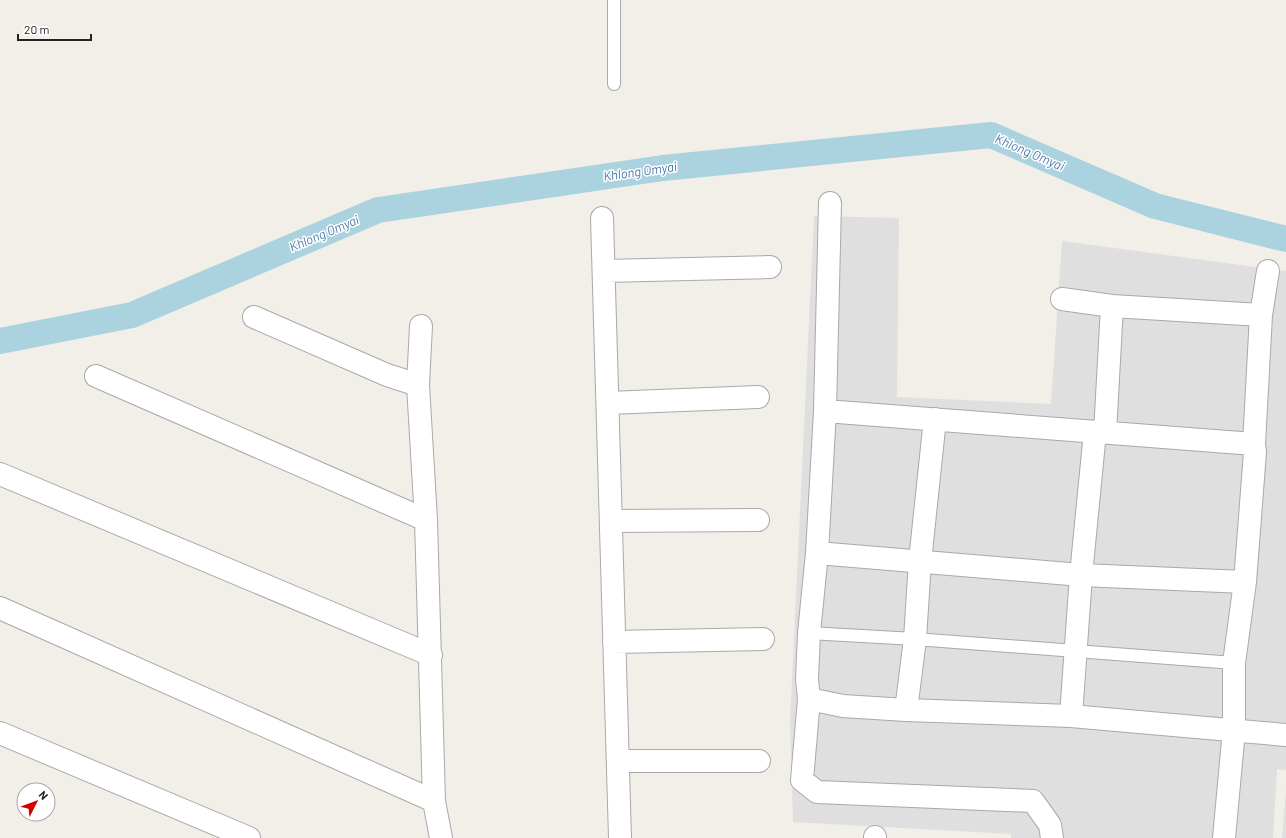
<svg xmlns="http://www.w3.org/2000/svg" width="1286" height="838" viewBox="0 0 1286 838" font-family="Barlow,sans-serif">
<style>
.residential{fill:#e0dfdf}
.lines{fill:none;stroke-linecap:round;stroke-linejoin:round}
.canal{stroke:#aad3df;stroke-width:26}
.service-casing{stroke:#a9a9a9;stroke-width:14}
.minor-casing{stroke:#a9a9a9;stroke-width:24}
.service{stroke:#fff;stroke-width:12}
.minor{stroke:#fff;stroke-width:22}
.labels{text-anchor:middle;stroke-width:3;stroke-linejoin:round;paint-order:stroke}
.water-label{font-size:13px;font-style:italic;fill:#4a7aab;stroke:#fff}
</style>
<rect width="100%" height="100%" fill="#f2efe9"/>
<path class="residential" d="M814,216L899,218L897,397L1051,404L1062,241L1286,271V770L1277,769L1273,838H1011V834L793,822L790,722Z
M1286,790V838H1282Z"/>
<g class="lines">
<path class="canal" d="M0,341L132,315L378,210L663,168L991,135L1155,206L1286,239"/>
<g class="service-casing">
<path id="service" d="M614,84V0
M809,633L915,639L1234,663"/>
</g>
<g class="minor-casing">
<path id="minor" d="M830,203L825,411L817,553L809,633L807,679L809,699L802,780L817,792L1033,801L1050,825L1052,838
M602,218L620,838
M604,271L770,267
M1062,299L1112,306L1261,315
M254,317L387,375L418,385L426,520L434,801L441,838
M96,376L426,520
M418,385L421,326
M608,403L758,397
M825,411L1254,444
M1105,433L1112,306
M0,474L431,655
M611,521L758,520
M817,553L1081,575L1245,582
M0,608L434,801
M614,642L763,639
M809,699L843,706L906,710L1071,716L1286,735
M906,710L915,639L920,561L935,419
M1071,716L1081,575L1095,432
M0,733L249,838
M618,761H759
M875,838V837
M1224,838L1234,730V663L1245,582L1255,452L1254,444L1261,315L1268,271"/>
</g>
<use href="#service" class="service"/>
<use href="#minor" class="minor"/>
</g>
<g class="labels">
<g class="water-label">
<text transform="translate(1030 152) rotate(23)" y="5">Khlong Omyai</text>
<text transform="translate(640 171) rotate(-8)" y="5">Khlong Omyai</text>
<text transform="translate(324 233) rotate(-23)" y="5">Khlong Omyai</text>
</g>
</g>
<g transform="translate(36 802) rotate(48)"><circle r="19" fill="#ffffff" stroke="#a7a7a7"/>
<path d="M0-3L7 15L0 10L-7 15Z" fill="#d40000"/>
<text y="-6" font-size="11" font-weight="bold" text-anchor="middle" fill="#222222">N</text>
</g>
<path d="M18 34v6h73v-6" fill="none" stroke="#222222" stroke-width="2"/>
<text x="24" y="34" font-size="12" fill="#222222" stroke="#ffffff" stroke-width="3" paint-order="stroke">20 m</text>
</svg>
